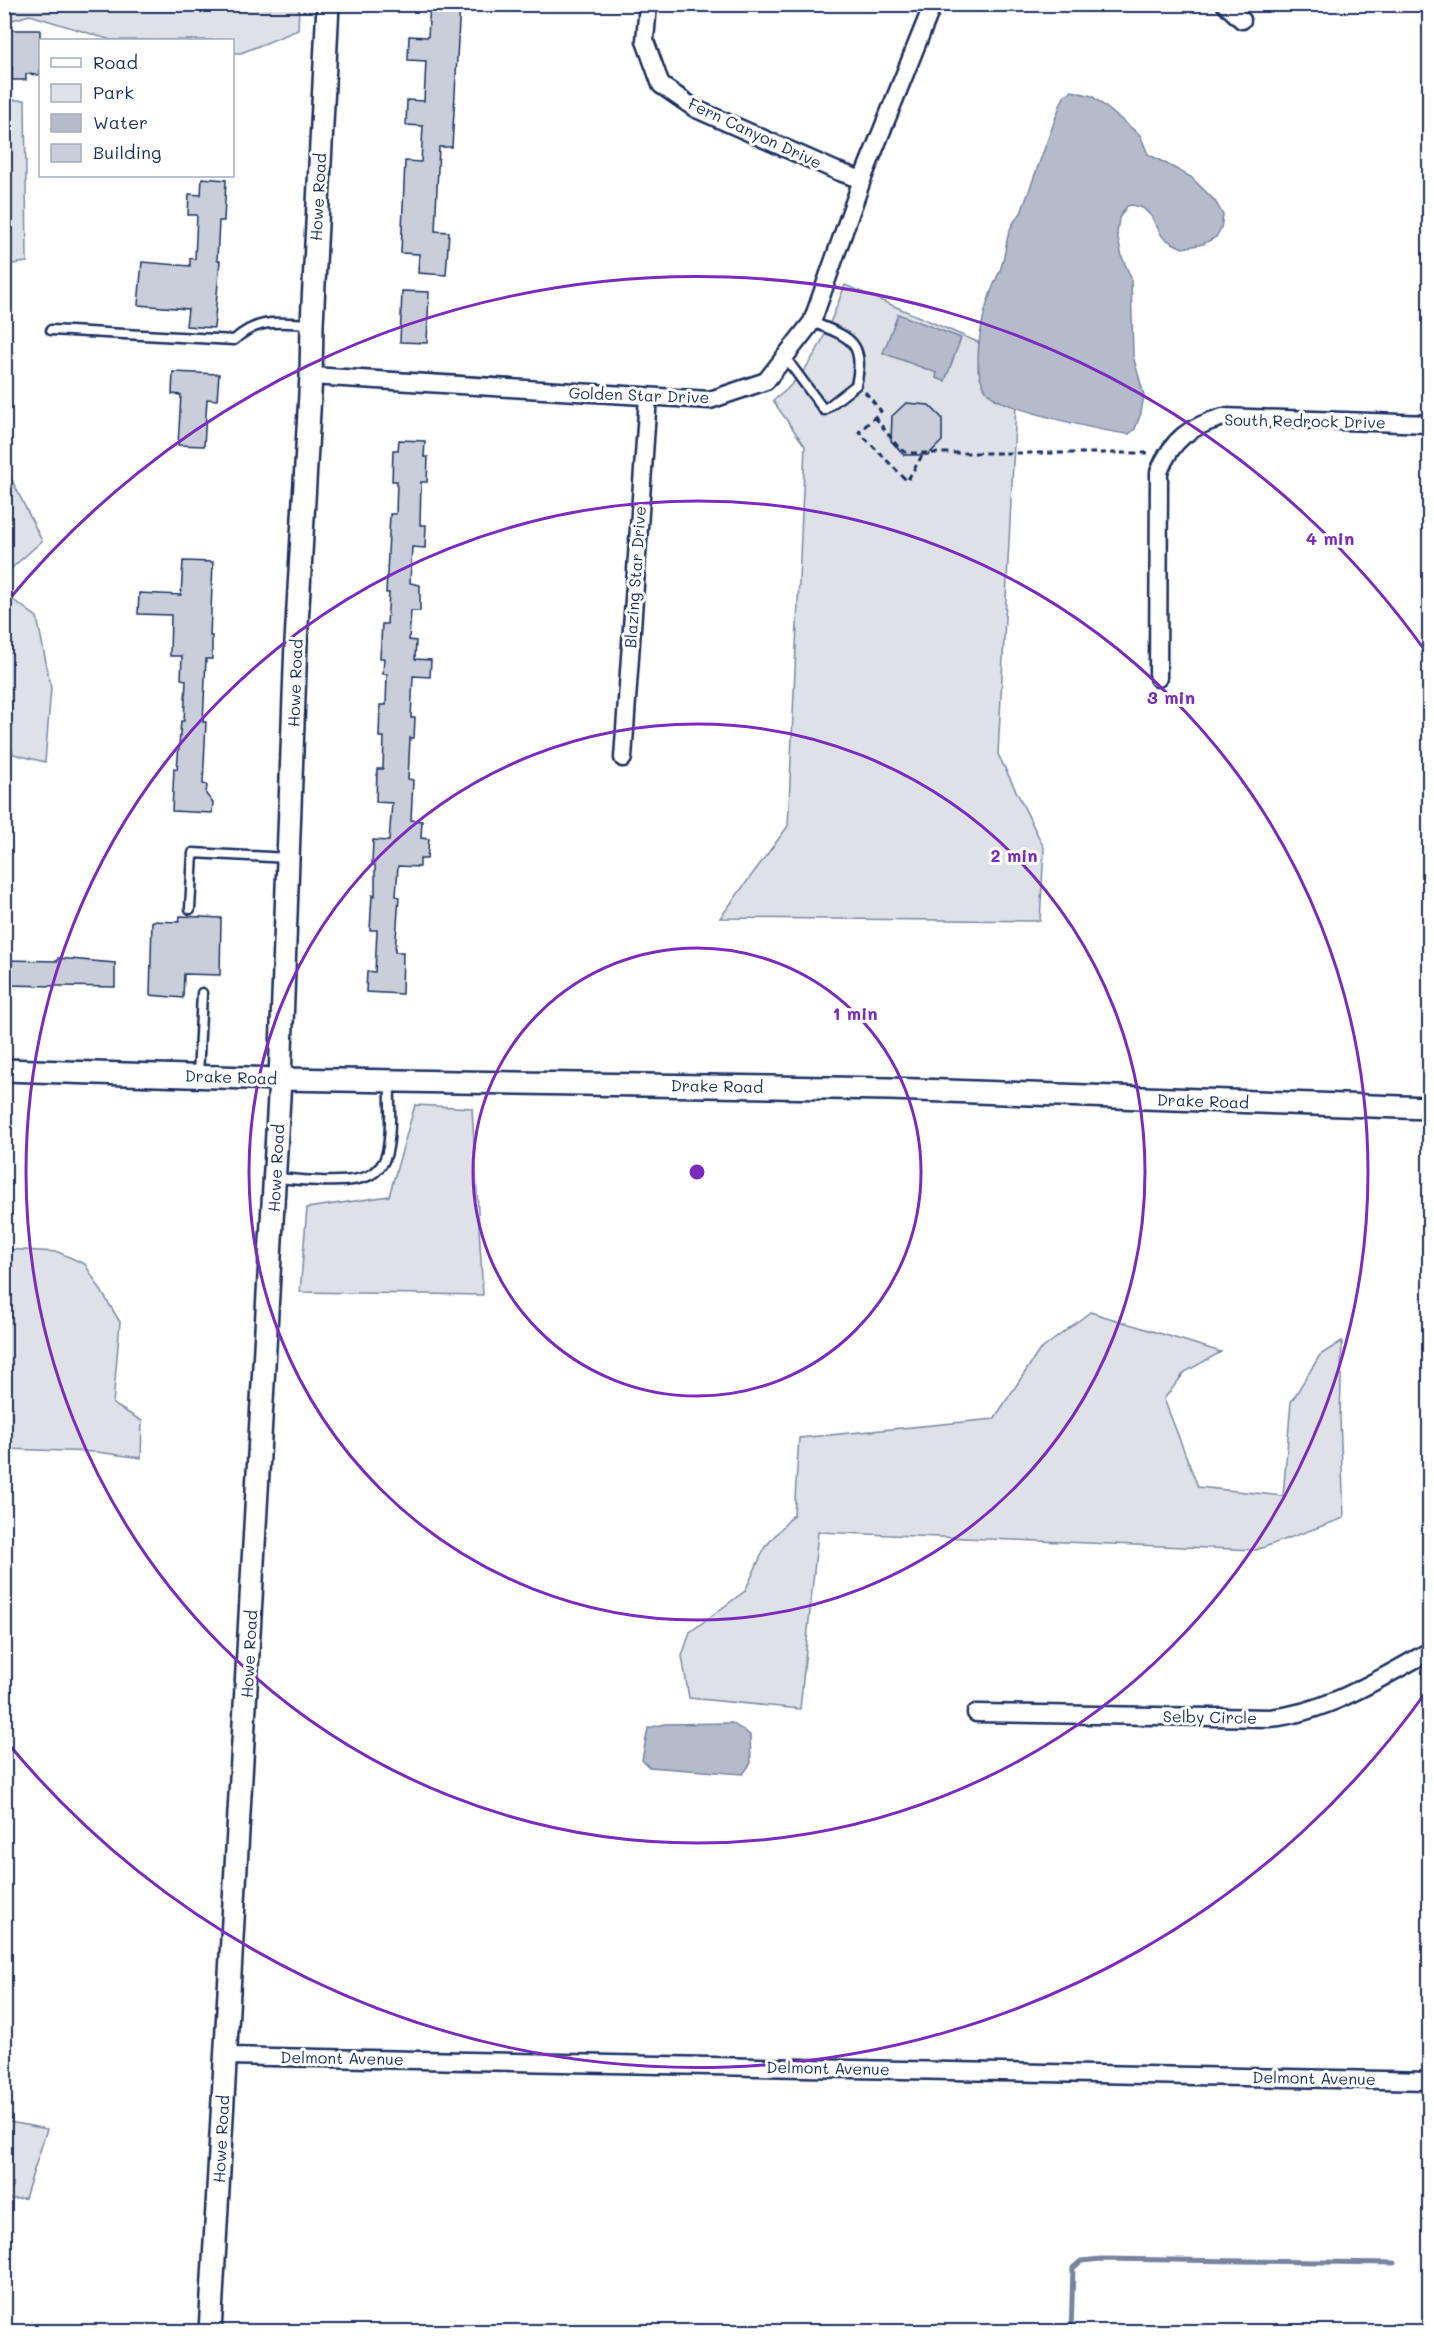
<svg xmlns="http://www.w3.org/2000/svg" width="1434" height="2336" viewBox="0 0 1434 2336" font-family="Mali,sans-serif">
<style>
.green{fill:#dee1e7;stroke:#7c88a2;stroke-width:1.5}
.water{fill:#b5bbca;stroke:#77839f;stroke-width:1.5}
.lines{fill:none;stroke-linecap:round;stroke-linejoin:round}
.stream{stroke:#77839f;stroke-width:5}
.building{fill:#caceda;stroke:#1b2f5e;stroke-width:1.5}
.service-casing{stroke:#1b2f5e;stroke-width:13}
.minor-casing{stroke:#1b2f5e;stroke-width:21}
.tertiary-casing{stroke:#1b2f5e;stroke-width:26}
.path{stroke:#1b2f5e;stroke-width:3;stroke-dasharray:6 4.5;stroke-linecap:butt}
.service{stroke:#fff;stroke-width:8}
.minor{stroke:#fff;stroke-width:16}
.tertiary{stroke:#fff;stroke-width:21}
.ring{fill:none;stroke:#7b2cbf;stroke-width:3}
.labels{text-anchor:middle;stroke-width:6;stroke-linejoin:round;paint-order:stroke}
.street-label{font-size:16px;fill:#1b2f5e;stroke:#fff}
.centre{fill:#7b2cbf;stroke:#fff;stroke-width:3}
.ring-label{font-size:18px;text-anchor:middle;font-weight:bold;fill:#7b2cbf;stroke:#fff;stroke-width:6;stroke-linejoin:round;paint-order:stroke}
</style>
<rect width="100%" height="100%" fill="#fff"/>
<filter id="ink" filterUnits="userSpaceOnUse"><feTurbulence type="fractalNoise" baseFrequency=".0167" numOctaves="2"/><feDisplacementMap in="SourceGraphic" scale="12" xChannelSelector="R" yChannelSelector="G"/><feConvolveMatrix kernelMatrix="1 2 1 2 8 2 1 2 1" color-interpolation-filters="sRGB"/></filter>
<g filter="url(#ink)">
<path class="green" d="M5,4H299V5L298,30L241,53H233L232,40H111L30,15L5,22Z
M5,100H25L27,262L5,265Z
M845,285L980,343L978,370L996,400L1016,406L998,754L1044,848L1040,921L720,918L788,826L805,446L773,401C814,370 827,332 845,285Z
M5,466L42,541L5,574H4Z
M5,594L37,617L51,688L45,762L13,754L4,719Z
M415,1105L472,1108L483,1295L300,1292L307,1208L389,1196Z
M5,1249L58,1252L85,1264L120,1322L113,1404L142,1421L141,1458L97,1452L5,1449Z
M1090,1312L1221,1352L1185,1372L1164,1399L1198,1487L1283,1496L1291,1402L1320,1355L1342,1341L1340,1418L1344,1518L1256,1550L818,1532L800,1709L689,1698L682,1656L690,1632L745,1591L765,1547L794,1514L799,1438L994,1419L1039,1351Z
M5,2121L47,2129L25,2198L5,2200Z"/>
<path class="water" d="M1072,91L1092,96L1140,135L1148,154L1191,177L1215,201L1223,215L1221,228L1216,237L1203,244L1183,248L1172,243L1162,236L1151,216L1143,208L1132,205L1127,206L1119,218L1117,234L1122,257L1131,278L1133,356L1144,395L1141,413L1135,429L1129,434C1105,432 1003,409 989,394C966,369 985,302 998,275C1010,250 1001,234 1021,213L1061,103L1065,95Z
M898,314L961,338L945,381L936,378L937,373L883,353Z
M732,1723L750,1735L751,1763L743,1774L649,1767L642,1760L648,1728L664,1724Z"/>
<g class="lines">
<path class="stream" d="M1071,2332L1073,2268L1081,2261L1101,2259L1395,2263"/>
</g>
<path class="building" d="M430,4H460L452,147H439L435,231L449,232L446,275L418,273L419,254L401,253L405,161L421,162L423,126L406,125L407,100L424,101L426,61L408,60L409,36L428,37Z
M8,30H40V75L26,74V80H12V67H6Z
M202,178L226,180L224,221H219L217,260L220,261L214,328L186,326L188,309L138,305L142,262L190,266V258L195,259L197,215H188L189,194L201,195Z
M402,291L429,292L427,343L400,342Z
M173,372L219,374L217,400L207,399L204,446L178,445L181,395L172,394Z
M906,403L929,405L942,418V441L928,455H904L891,441L892,416Z
M399,440L425,441L424,457H428L427,482H421L420,525H426L425,548L412,547L410,583L420,585V611H411L409,640L416,641L415,659L431,660L430,677L413,676L411,718H415L414,738H410L408,779L413,780L411,820L422,821L421,838L429,839L427,859H420V867L398,866L396,896L399,897L395,952H403L402,994L366,992L367,971L375,972L377,930H370L372,895L375,896V865L372,864L373,840L389,841L392,803L376,802L377,769H383L384,737H379L380,705H386L387,674H383L384,658H380L382,624H387L389,593H386L390,514H396L397,481H392L393,450H398Z
M183,561L213,562L210,636H212V659H206L203,722H206L203,784L207,785L206,794L213,803L212,813L172,811L174,768L177,769L181,721H184L186,680L181,679L182,656H170L171,615L138,614L139,593L181,595Z
M180,916L221,918L220,975L184,974L183,998L150,995L152,921L179,922Z
M58,958L115,963V987L4,985V960L58,961Z"/>
<g class="lines">
<g class="service-casing">
<path id="service" d="M51,330L234,340C260,317 279,323 311,324
M785,357L824,410L856,385C866,341 849,337 812,322
M190,909L193,853L288,858
M198,1076L202,993
M275,1178C300,1179 358,1188 376,1171C383,1165 387,1155 388,1147C392,1125 389,1102 390,1081"/>
</g>
<g class="minor-casing">
<path id="minor" d="M648,4L645,41L661,85L696,109L837,171L862,180
M1225,4L1242,20
M311,376L710,400L766,381L812,322L862,180L933,4
M1158,678L1159,472C1172,439 1189,427 1223,417L1430,424
M623,758L648,397
M976,1713L1270,1718C1328,1712 1379,1679 1430,1651
M226,2056L1430,2081"/>
</g>
<g class="tertiary-casing">
<path id="tertiary" d="M4,1070L280,1079L889,1089L1430,1108
M210,2332L280,1079L296,642L311,376L312,324L328,4"/>
</g>
<path class="path" d="M865,392L881,411L859,432L907,481L923,454
M875,417L898,447L907,453H1150"/>
<use href="#service" class="service"/>
<use href="#minor" class="minor"/>
<use href="#tertiary" class="tertiary"/>
</g>
</g>
<g class="ring">
<circle cx="697" cy="1172" r="224"/>
<circle cx="697" cy="1172" r="448"/>
<circle cx="697" cy="1172" r="671"/>
<path d="M1426 1692A895 895 0 0 1 6 1741M6 603A895 895 0 0 1 1426 652"/>
</g>
<g class="labels">
<g class="street-label">
<text transform="translate(755 133) rotate(25)" y="6">Fern Canyon Drive</text>
<text transform="translate(318 197) rotate(-87)" y="6">Howe Road</text>
<text transform="translate(639 395) rotate(2)" y="6">Golden Star Drive</text>
<text transform="translate(1305 421) rotate(1)" y="6">South Redrock Drive</text>
<text transform="translate(635 577) rotate(-86)" y="6">Blazing Star Drive</text>
<text transform="translate(295 683) rotate(-88)" y="6">Howe Road</text>
<text transform="translate(231 1077) rotate(2)" y="6">Drake Road</text>
<text transform="translate(717 1086) rotate(1)" y="6">Drake Road</text>
<text transform="translate(1203 1101) rotate(2)" y="6">Drake Road</text>
<text transform="translate(276 1168) rotate(-87)" y="6">Howe Road</text>
<text transform="translate(249 1654) rotate(-87)" y="6">Howe Road</text>
<text transform="translate(1210 1717) rotate(1)" y="6">Selby Circle</text>
<text transform="translate(342 2058) rotate(1)" y="6">Delmont Avenue</text>
<text transform="translate(828 2068) rotate(1)" y="6">Delmont Avenue</text>
<text transform="translate(1314 2078) rotate(1)" y="6">Delmont Avenue</text>
<text transform="translate(221 2139) rotate(-87)" y="6">Howe Road</text>
</g>
</g>
<circle cx="697" cy="1172" r="9" class="centre"/>
<g class="ring-label">
<text x="1330" y="545">4 min</text>
<text x="1171" y="704">3 min</text>
<text x="1014" y="862">2 min</text>
<text x="855" y="1020">1 min</text>
</g>
<rect width="1434" height="2336" fill="none" stroke="#fff" stroke-width="24"/>
<rect x="12" y="12" width="1410" height="2312" fill="none" stroke="#1b2f5e" stroke-width="2" filter="url(#ink)"/>
<rect x="39" y="39" width="195" height="138" fill="#ffffff" stroke="#a4acbf" stroke-width="1.5"/>
<rect x="51" y="58" width="30" height="9" fill="#ffffff" stroke="#a4acbf" stroke-width="1.5"/>
<text x="93" y="69" font-size="18" fill="#1b2f5e">Road</text>
<rect x="51" y="84" width="30" height="18" fill="#dee1e7" stroke="#a4acbf" stroke-width="1.5"/>
<text x="93" y="99" font-size="18" fill="#1b2f5e">Park</text>
<rect x="51" y="114" width="30" height="18" fill="#b5bbca" stroke="#a4acbf" stroke-width="1.5"/>
<text x="93" y="129" font-size="18" fill="#1b2f5e">Water</text>
<rect x="51" y="144" width="30" height="18" fill="#caceda" stroke="#a4acbf" stroke-width="1.5"/>
<text x="93" y="159" font-size="18" fill="#1b2f5e">Building</text>
</svg>
